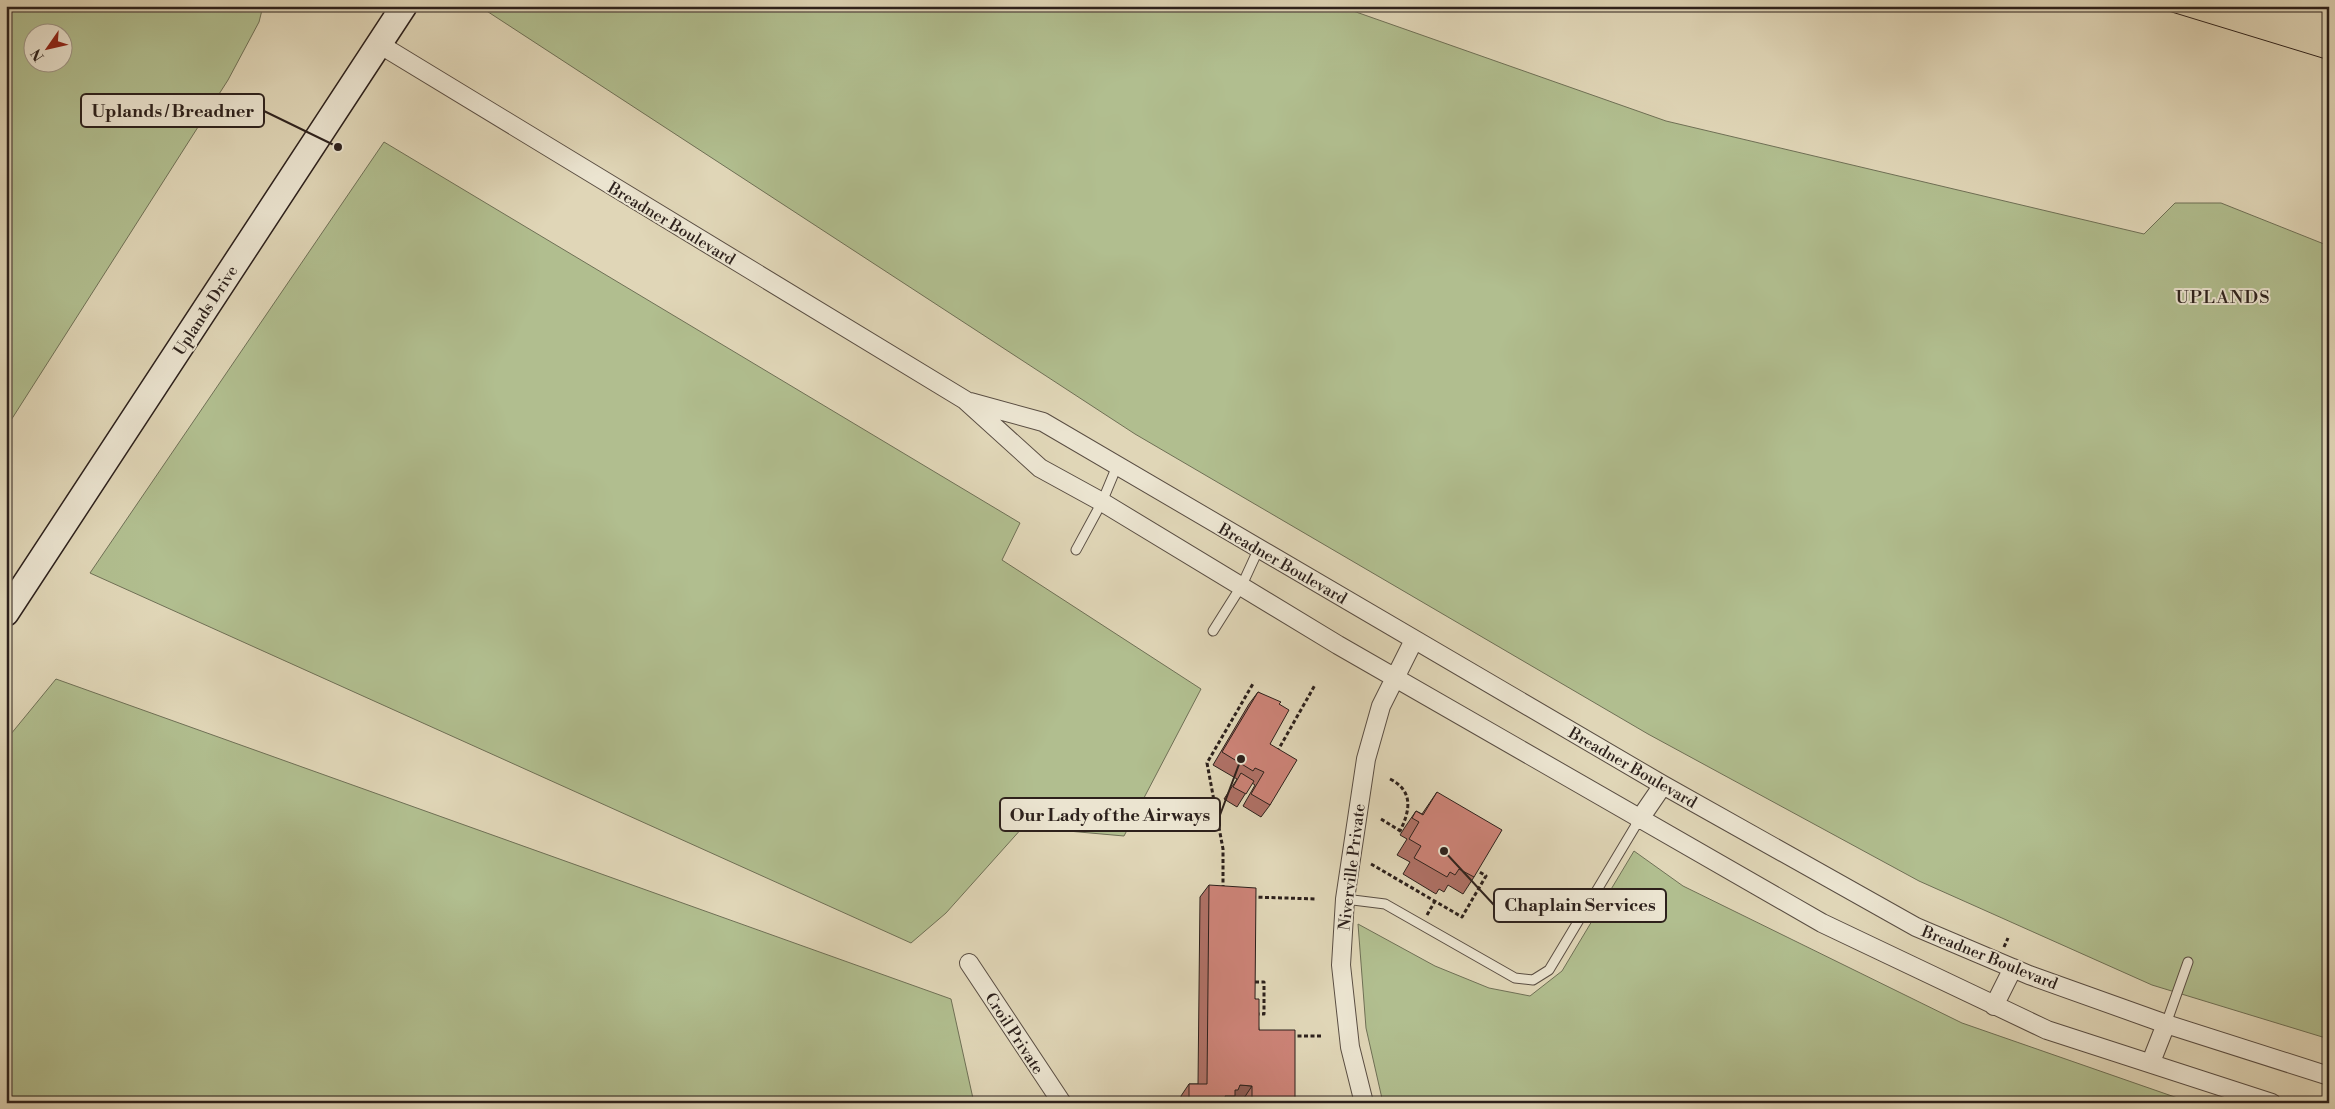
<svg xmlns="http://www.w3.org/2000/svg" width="2335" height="1109" viewBox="0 0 2335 1109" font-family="'Libre Bodoni',serif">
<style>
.green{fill:#b1be8f;stroke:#6f7056;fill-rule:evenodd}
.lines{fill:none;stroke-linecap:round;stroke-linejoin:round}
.lane-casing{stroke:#5a4e43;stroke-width:11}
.street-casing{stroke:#5a4e43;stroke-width:20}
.secondary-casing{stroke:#2d211c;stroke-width:28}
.path{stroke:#2d211c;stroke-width:3;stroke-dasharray:4 2.5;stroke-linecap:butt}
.lane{stroke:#ebe4d0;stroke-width:9}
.street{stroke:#ebe4d0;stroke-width:18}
.secondary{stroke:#ebe4d0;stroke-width:25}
.tram{stroke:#2d211c;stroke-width:1}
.wall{fill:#af7166;stroke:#2d211c}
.shaded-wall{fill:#8f5c53;stroke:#2d211c}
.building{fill:#cc8377;stroke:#2d211c}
.labels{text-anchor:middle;stroke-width:4;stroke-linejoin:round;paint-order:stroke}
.street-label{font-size:16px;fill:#2d211c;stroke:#ebe4d0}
.neighbourhood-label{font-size:18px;letter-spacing:1px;fill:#2d211c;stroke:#ebe4d0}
.leader{fill:none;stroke:#2d211c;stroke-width:2}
.callout-dot{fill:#2d211c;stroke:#ebe4d0;stroke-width:2}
.callout{fill:#ebe4d0;stroke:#2d211c;stroke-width:2}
.callout-label{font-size:18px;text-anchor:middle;font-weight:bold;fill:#2d211c}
</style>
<rect width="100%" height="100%" fill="#e0d6b7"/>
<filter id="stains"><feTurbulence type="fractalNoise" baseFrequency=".004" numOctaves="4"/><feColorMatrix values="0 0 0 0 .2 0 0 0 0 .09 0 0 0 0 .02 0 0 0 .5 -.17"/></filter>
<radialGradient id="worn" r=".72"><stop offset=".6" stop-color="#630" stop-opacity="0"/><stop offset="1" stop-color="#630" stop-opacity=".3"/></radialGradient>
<path class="green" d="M6,6H263L259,22L228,80L6,428ZM62,32V62H32V32Z
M479,6H1339L1666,121L2144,234L2175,203H2221L2329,246V1039L2152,985L1919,881L1648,734L1135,434Z
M384,142L1020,523L1002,560L1201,689L1124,836L1023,827L946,913L911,943L90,573Z
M56,679L951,999L974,1103H6V740Z
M1634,851L1683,886L1962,1023L2192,1103H1383L1366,1028L1358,924L1435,966L1489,988L1530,996L1562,971Z"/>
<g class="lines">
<g class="lane-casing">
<path id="lane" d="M1076,550L1102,502L1117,466
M1213,631L1242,585L1259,548
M1345,899L1385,904L1515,978L1533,980L1549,970L1639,820
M2166,1024L2188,962"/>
</g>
<g class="street-casing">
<path id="street" d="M379,44L965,400L1040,468L1102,502L1338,645L1822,923L2047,1030L2272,1103
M970,402L1043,422L1663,785L1916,927L2029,975L2166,1024L2329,1076
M1639,820L1663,785
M969,963L1062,1103
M1994,1006L2013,968
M2151,1062L2166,1024
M1364,1103L1350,1047L1341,965L1345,899L1366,759L1381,706L1414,640"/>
</g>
<g class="secondary-casing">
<path id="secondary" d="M6,613L404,6"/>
</g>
<path class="path" d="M1277,752L1315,685
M1390,779C1414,791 1410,811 1400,831
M1381,819L1402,832
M1371,864L1462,917L1486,876L1478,871
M1223,889V849L1207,763L1254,682
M1252,897L1317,899
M1427,915L1435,901
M2004,947L2008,938
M1255,982H1264V1014H1255
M1291,1036H1322"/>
<use href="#lane" class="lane"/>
<use href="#street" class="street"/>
<use href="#secondary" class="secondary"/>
<path class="tram" d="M2152,6L2329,60"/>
</g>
<path class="wall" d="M1258,692L1279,704L1270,744V805L1261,817L1243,806L1255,785L1252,783L1237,807L1224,799L1237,779L1213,765L1249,704Z
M1437,792L1474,877L1463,894L1448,885L1444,892L1439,889L1436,894L1403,874L1410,862L1397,855L1407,839L1400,835L1405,827L1416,811L1422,814Z
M1209,885L1255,999L1259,1030L1295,1103H1244V1098H1233L1230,1103H1181V1096L1189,1084H1198L1200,897Z"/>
<path class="shaded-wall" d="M1240,1085L1252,1086L1244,1098H1233L1230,1103H1220L1225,1096L1235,1090Z"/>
<path class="building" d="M1258,692L1281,702L1279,704L1289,710L1270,744L1297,760L1270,805L1251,794L1264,772L1255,768L1253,771L1222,752Z
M1241,773L1254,781L1246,794L1233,787Z
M1437,792L1502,830L1474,877L1459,869L1455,875L1450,872L1447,877L1414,858L1421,846L1409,839L1419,822L1412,818L1416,811L1423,815Z
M1209,885L1256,888L1255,999H1259V1030H1295V1103H1252V1086L1240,1085L1238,1090H1235V1096H1225L1227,1103H1189V1084H1207Z"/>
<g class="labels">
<g class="street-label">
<text transform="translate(672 223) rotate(31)" y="6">Breadner Boulevard</text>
<text transform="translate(205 310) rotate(-57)" y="6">Uplands Drive</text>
<text transform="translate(1283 563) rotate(30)" y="6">Breadner Boulevard</text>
<text transform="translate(1633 767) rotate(30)" y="6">Breadner Boulevard</text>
<text transform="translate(1351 867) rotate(-83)" y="6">Niverville Private</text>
<text transform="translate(1990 957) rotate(22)" y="6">Breadner Boulevard</text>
<text transform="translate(1015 1033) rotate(57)" y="6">Croil Private</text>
</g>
<g class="neighbourhood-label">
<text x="2223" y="303">UPLANDS</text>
</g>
</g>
<path class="leader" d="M338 147L264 111M1241 759L1220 815M1444 851L1494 905"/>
<g class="callout-dot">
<circle cx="338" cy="147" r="5"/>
<circle cx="1241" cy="759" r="5"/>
<circle cx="1444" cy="851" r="5"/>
</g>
<g class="callout">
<rect x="81" y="94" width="183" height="33" rx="5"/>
<rect x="1000" y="798" width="220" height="33" rx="5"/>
<rect x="1494" y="889" width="172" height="33" rx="5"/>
</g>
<g class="callout-label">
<text x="173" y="117">Uplands / Breadner</text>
<text x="1110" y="821">Our Lady of the Airways</text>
<text x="1580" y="911">Chaplain Services</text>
</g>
<rect width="2335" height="1109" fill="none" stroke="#e0d6b7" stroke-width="25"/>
<rect x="8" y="8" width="2320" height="1094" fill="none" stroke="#2d211c" stroke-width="2.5"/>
<rect x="12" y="12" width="2310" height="1084" fill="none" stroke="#2d211c"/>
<g transform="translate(48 48) rotate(236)"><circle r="24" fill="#ebe4d0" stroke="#9f9688"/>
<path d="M0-4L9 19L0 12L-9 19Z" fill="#8f2418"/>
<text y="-8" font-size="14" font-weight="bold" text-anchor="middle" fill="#2d211c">N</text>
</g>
<rect width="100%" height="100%" filter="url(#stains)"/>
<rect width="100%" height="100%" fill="url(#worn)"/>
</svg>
